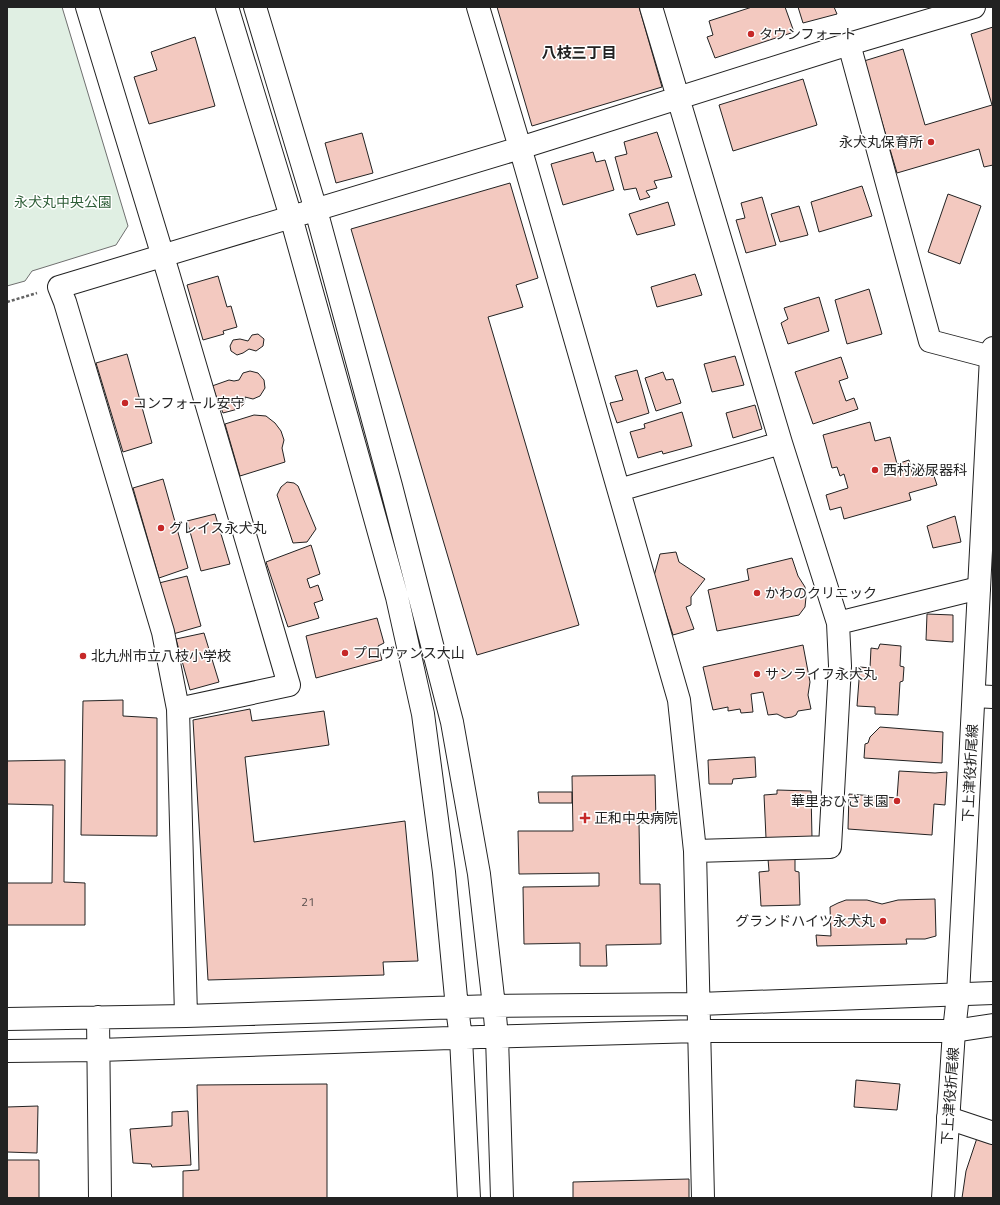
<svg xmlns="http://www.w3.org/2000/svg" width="1000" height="1205" viewBox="0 0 1000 1205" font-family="'Titillium Web','Noto Sans JP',sans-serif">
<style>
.green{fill:#e0efe3;stroke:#6f6f6f}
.building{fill:#f3c9c0;stroke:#222}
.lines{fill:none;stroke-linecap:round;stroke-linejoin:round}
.minor-casing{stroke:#222;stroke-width:24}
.major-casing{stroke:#222;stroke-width:24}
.path{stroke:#646464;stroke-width:2.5;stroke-dasharray:3 2;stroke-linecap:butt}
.minor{stroke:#fff;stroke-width:22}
.major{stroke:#fff;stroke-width:22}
.poi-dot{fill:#c62828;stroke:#fff;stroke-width:1.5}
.labels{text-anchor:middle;stroke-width:3;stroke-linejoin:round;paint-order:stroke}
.number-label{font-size:12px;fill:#564c4a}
.poi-label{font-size:14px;fill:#222;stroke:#fff;text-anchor:start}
.park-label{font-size:14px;fill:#2f5e38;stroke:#fff}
.street-label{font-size:14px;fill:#222;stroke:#fff}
.neighbourhood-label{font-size:15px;font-weight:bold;fill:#222;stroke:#fff}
</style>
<rect width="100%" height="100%" fill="#fff"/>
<path class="green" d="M7,7H62L128,226L116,245L32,271L25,281L7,286Z"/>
<path class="building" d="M497,7H639L662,87L532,126Z
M752,7H785L794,32L715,58L707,37L713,35L709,21Z
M798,7H834L837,14L803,23Z
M993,27V165L984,167L979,149L897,173L864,61L903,49L925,125L992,105L971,34Z
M195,37L215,106L149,124L134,77L157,70L151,52Z
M803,79L817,125L733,151L719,105Z
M657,132L672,177L654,181L657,188L646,191L650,197L640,200L636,188L624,190L615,157L627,154L624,142Z
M362,133L373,173L336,183L325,143Z
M593,152L596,162L605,160L614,190L563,205L551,164Z
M510,183L538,278L516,285L523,307L488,317L579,625L477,655L351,229Z
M862,186L872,216L819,232L811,202Z
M948,194L981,206L960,264L928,252Z
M762,197L776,245L746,253L736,220L745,218L741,203Z
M668,202L675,225L637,235L629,214Z
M799,206L808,235L780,242L771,214Z
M695,274L702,295L657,307L651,287Z
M218,276L227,307L231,306L237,327L223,331L224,334L203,340L187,285Z
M869,289L882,334L847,344L835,300Z
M819,297L829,331L788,344L781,323L788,319L784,308Z
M258,334L264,339L263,346L256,351L249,349L243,353L237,355L231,351L230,346L233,340L240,339L248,341L252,335Z
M127,354L152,443L123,452L96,363Z
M735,356L744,385L712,392L704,364Z
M841,357L848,378L839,381L846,401L854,398L858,409L813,424L795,372Z
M637,370L649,413L617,423L610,403L623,400L615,376Z
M250,371L258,373L264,380L265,388L260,396L253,399L245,397L244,404L238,409L223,413L212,386L229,380L234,381L239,380L243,373Z
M663,372L666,380L673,379L681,403L656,411L645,378Z
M755,405L762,429L733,438L726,413Z
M682,412L692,446L663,454L662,451L638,458L630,432L645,428L644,424Z
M254,415L266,416L275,423L281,431L284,440L282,448L285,462L240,476L225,424Z
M870,422L875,441L890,437L897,464L909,460L912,472L931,467L937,485L909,493L911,500L844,519L841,507L830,510L826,495L848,488L844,474L840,476L837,467L832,468L823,435Z
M163,479L188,568L159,578L133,488Z
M287,482L294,483L298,486L316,529L307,542L293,543L277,495L281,487Z
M215,514L230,564L201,571L187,521Z
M955,516L961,542L933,548L927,526Z
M311,545L320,574L307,579L310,588L318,585L323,600L314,603L319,618L288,627L266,562Z
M676,552L679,562L705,579L691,597V605L686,607L694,629L673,635L654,576L660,554Z
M792,558L798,576L805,587L806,597L805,607L799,615L717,631L708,590L749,580L747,569Z
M187,576L201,626L173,634L159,583Z
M927,614L953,615V642L926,640Z
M377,618L384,643L378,646L382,660L316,678L306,636Z
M204,633L219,682L190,690L176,639Z
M880,644L901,646L900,666L904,667L903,681L900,682L898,715L875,714V707L857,706L860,667L870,668L871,648L878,649Z
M803,645L810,682L808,695L811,709L798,711L796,715L792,717L785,718L777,714L768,715L763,692L751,694L753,712L741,713L740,709L728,711V707L713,710L703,667Z
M123,700V716L157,718V836L81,835L83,701Z
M250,709L252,721L324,711L329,745L245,757L254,842L405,821L418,961L383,962L384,975L208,980L193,720Z
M880,727L943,732L942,763L864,758L865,744L868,743L870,737Z
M755,757L756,777L733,779L732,784H709L708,760Z
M65,760L64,882L85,883V925H7V883H52L53,805L7,804V761Z
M899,771L935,773L947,772L945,805L934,804L932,835L848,829L849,794L897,798Z
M655,775L656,823H639L640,884H660L661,944L606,945L607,966H580V943L524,944L523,887L599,886V873L519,874L518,831H573L572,776Z
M777,790L811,791L812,838H766L764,795L777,794Z
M538,792H572V803H539Z
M768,859H795V871L799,872L800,905L761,906L759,872L769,871Z
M935,899L936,936L925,939H906L907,944L817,946L816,935L831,936L830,907L838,903L846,900H867L882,904L898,900Z
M856,1080L900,1084L897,1110L854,1107Z
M327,1084V1198H183V1171L199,1170L197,1085Z
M38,1106L37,1153L7,1152V1107Z
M188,1111L191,1165L152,1167L151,1164L133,1163L130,1129L172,1126V1112Z
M978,1135L993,1140V1198H962L966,1171Z
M7,1160H39V1198H7Z
M689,1179V1198H573V1182Z"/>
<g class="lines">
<g class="minor-casing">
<path id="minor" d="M87,7L168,273L289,685L178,709
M227,7L291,217L397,597L423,714L444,872L457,1008L461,1038L469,1198
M255,7L316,210L391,486L452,722L479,874L494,1006L497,1037L502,1198
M478,7L524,161L679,700L695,851L703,1198
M651,7L781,443L838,623L840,666L830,847L695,851
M849,44L930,341L991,357
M619,490L781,443
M838,623L979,588
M974,696L993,697
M186,1016L178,709L163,632L65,302L59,287L520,148L849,44L974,7
M98,1017L100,1198
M7,1019L186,1016L494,1006L699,1004L993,993
M7,1051L99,1050L480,1037L699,1031H954L993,1025
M948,1118L993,1133"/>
</g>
<g class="major-casing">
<path id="major" d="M943,1198L954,1031L958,995L991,357L993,348"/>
</g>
<path class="path" d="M7,302L37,293"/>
<use href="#minor" class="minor"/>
<use href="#major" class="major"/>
</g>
<g class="poi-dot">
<circle cx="751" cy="34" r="4"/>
<circle cx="931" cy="142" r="4"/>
<circle cx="125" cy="403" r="4"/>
<circle cx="875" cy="470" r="4"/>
<circle cx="161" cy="528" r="4"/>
<circle cx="757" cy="593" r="4"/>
<circle cx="345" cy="653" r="4"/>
<circle cx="83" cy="656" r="4"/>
<circle cx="757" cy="674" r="4"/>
<circle cx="897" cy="801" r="4"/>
<path d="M583 812h4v4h4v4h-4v4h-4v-4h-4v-4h4z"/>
<circle cx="883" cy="921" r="4"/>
</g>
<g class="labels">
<g class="number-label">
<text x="308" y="906">21</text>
</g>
<g class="poi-label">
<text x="759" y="39">タウンフォート</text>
<text x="923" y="147" text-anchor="end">永犬丸保育所</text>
<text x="133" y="408">コンフォール安守</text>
<text x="883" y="475">西村泌尿器科</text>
<text x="169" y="533">グレイス永犬丸</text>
<text x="765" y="598">かわのクリニック</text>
<text x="353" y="658">プロヴァンス大山</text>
<text x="91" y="661">北九州市立八枝小学校</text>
<text x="765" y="679">サンライフ永犬丸</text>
<text x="889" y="806" text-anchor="end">華里おひさま園</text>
<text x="594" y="823">正和中央病院</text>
<text x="875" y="926" text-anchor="end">グランドハイツ永犬丸</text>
</g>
<g class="park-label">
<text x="63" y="207">永犬丸中央公園</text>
</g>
<g class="street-label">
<text transform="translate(970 773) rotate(-87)" y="5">下上津役折尾線</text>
<text transform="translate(950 1096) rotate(-86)" y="5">下上津役折尾線</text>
</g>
<g class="neighbourhood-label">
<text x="579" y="58">八枝三丁目</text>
</g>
</g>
<rect width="1000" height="1205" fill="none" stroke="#222222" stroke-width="16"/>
</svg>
